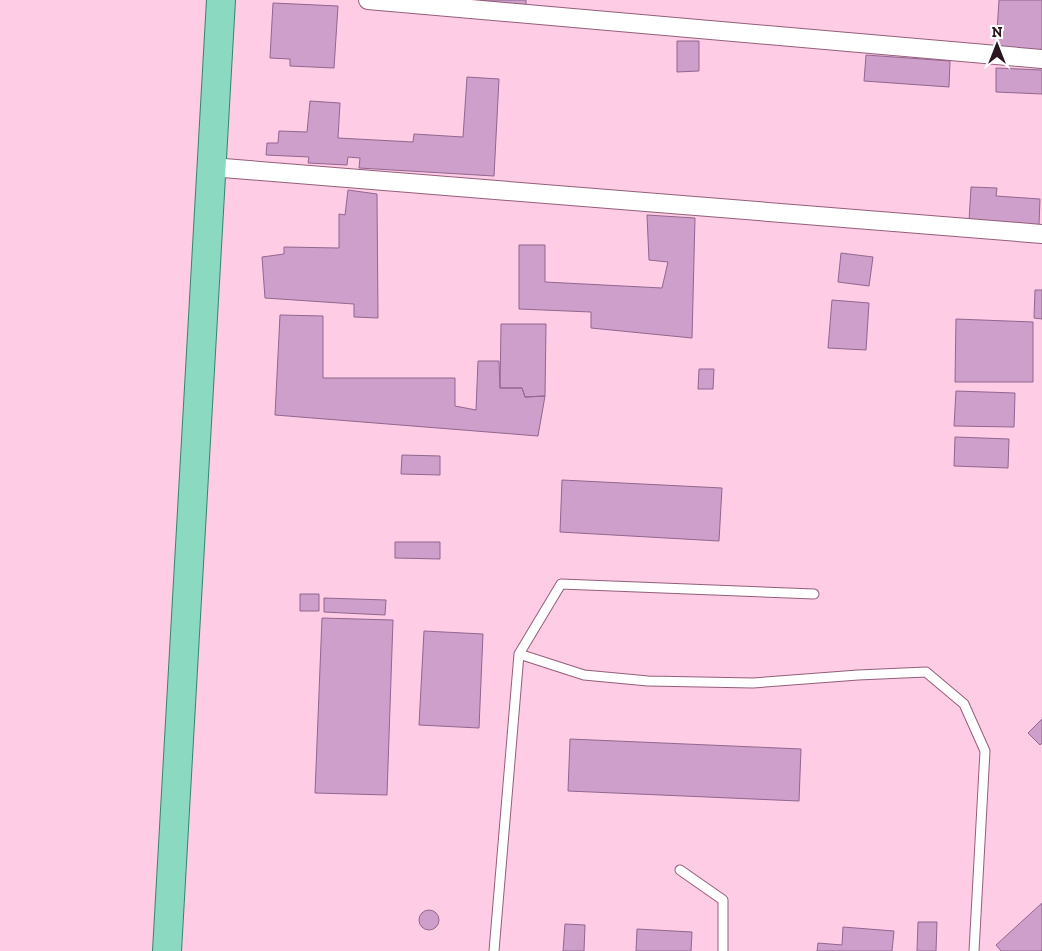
<svg xmlns="http://www.w3.org/2000/svg" width="1042" height="951" viewBox="0 0 1042 951" font-family="'Zilla Slab',serif">
<style>
.building{fill:#cd9fca;stroke:#91668f}
.lines{fill:none;stroke-linecap:round;stroke-linejoin:round}
.service-casing{stroke:#945e7a;stroke-width:11}
.minor-casing{stroke:#945e7a;stroke-width:20}
.primary-casing{stroke:#37846d;stroke-width:30}
.service{stroke:#fff;stroke-width:9}
.minor{stroke:#fff;stroke-width:18}
.primary{stroke:#8bd9c1;stroke-width:28}
</style>
<rect width="100%" height="100%" fill="#fecce4"/>
<path class="building" d="M462,0H526V5Z
M999,0H1042V51L996,48Z
M273,3L338,6L334,68L290,66V59L270,58Z
M677,41H699V71L677,72Z
M866,55L950,61L949,87L864,81Z
M996,68L1042,70V94L996,92Z
M467,77L499,79L494,176L359,168L360,158L348,157L347,165L308,163L309,157L266,155L267,143H278L279,131L307,132L310,101L340,103L338,138L413,142L414,134L463,137Z
M971,187L997,188L996,196L1040,199L1039,225L969,221Z
M348,190L377,194L378,318L354,317V304L265,298L262,257L284,254V247L339,248V214L345,215Z
M647,215L695,218L692,338L591,328V312L519,309V245H545V282L662,288L668,262L649,260Z
M841,253L873,257L869,286L838,282Z
M1035,290H1042V319L1034,318Z
M832,300L869,303L866,350L828,348Z
M280,315L323,316V378H455V406L476,410L478,361H499L500,388H522L525,397L545,396L538,436L275,415Z
M956,319L1033,322V382H955Z
M501,324H546L545,396L525,397L522,388H500Z
M699,369H714L713,389H698Z
M956,391L1015,393L1014,427L954,426Z
M955,437L1009,439L1008,468L954,466Z
M402,455L440,456V475L401,474Z
M562,480L722,488L719,541L560,532Z
M395,542H440V559L395,558Z
M300,594H319V611H300Z
M324,598L386,600L385,615L324,612Z
M322,618L393,620L387,795L315,793Z
M424,631L483,634L479,728L419,725Z
M1042,719V743L1040,745L1028,733Z
M570,739L801,749L799,801L568,791Z
M1042,903V951H1001L996,945Z
M419 920a10 10 0 1 1 20 0a10 10 0 1 1-20 0Z
M918,922H937L936,951H917Z
M565,924L585,925L584,951H563Z
M843,927L894,931L892,951H817L818,943L842,945Z
M637,929L692,932L691,951H636Z"/>
<g class="lines">
<g class="service-casing">
<path id="service" d="M519,654L584,675L648,681L753,683L858,675L926,672L964,704L985,751L974,951
M680,870L723,900V951
M494,951L519,654L561,584L814,594"/>
</g>
<g class="minor-casing">
<path id="minor" d="M368,0L1042,59
M211,167L1042,234"/>
</g>
<g class="primary-casing">
<path id="primary" d="M167,951L221,0"/>
</g>
<use href="#service" class="service"/>
<use href="#minor" class="minor"/>
<use href="#primary" class="primary"/>
</g>
<g transform="translate(997 45)" stroke="#fefefe" stroke-width="4" paint-order="stroke">
<path d="M0-4L9 19L0 12L-9 19Z" fill="#2a1520"/>
<text y="-8" font-size="14" font-weight="bold" text-anchor="middle" fill="#2a1520">N</text>
</g>
</svg>
